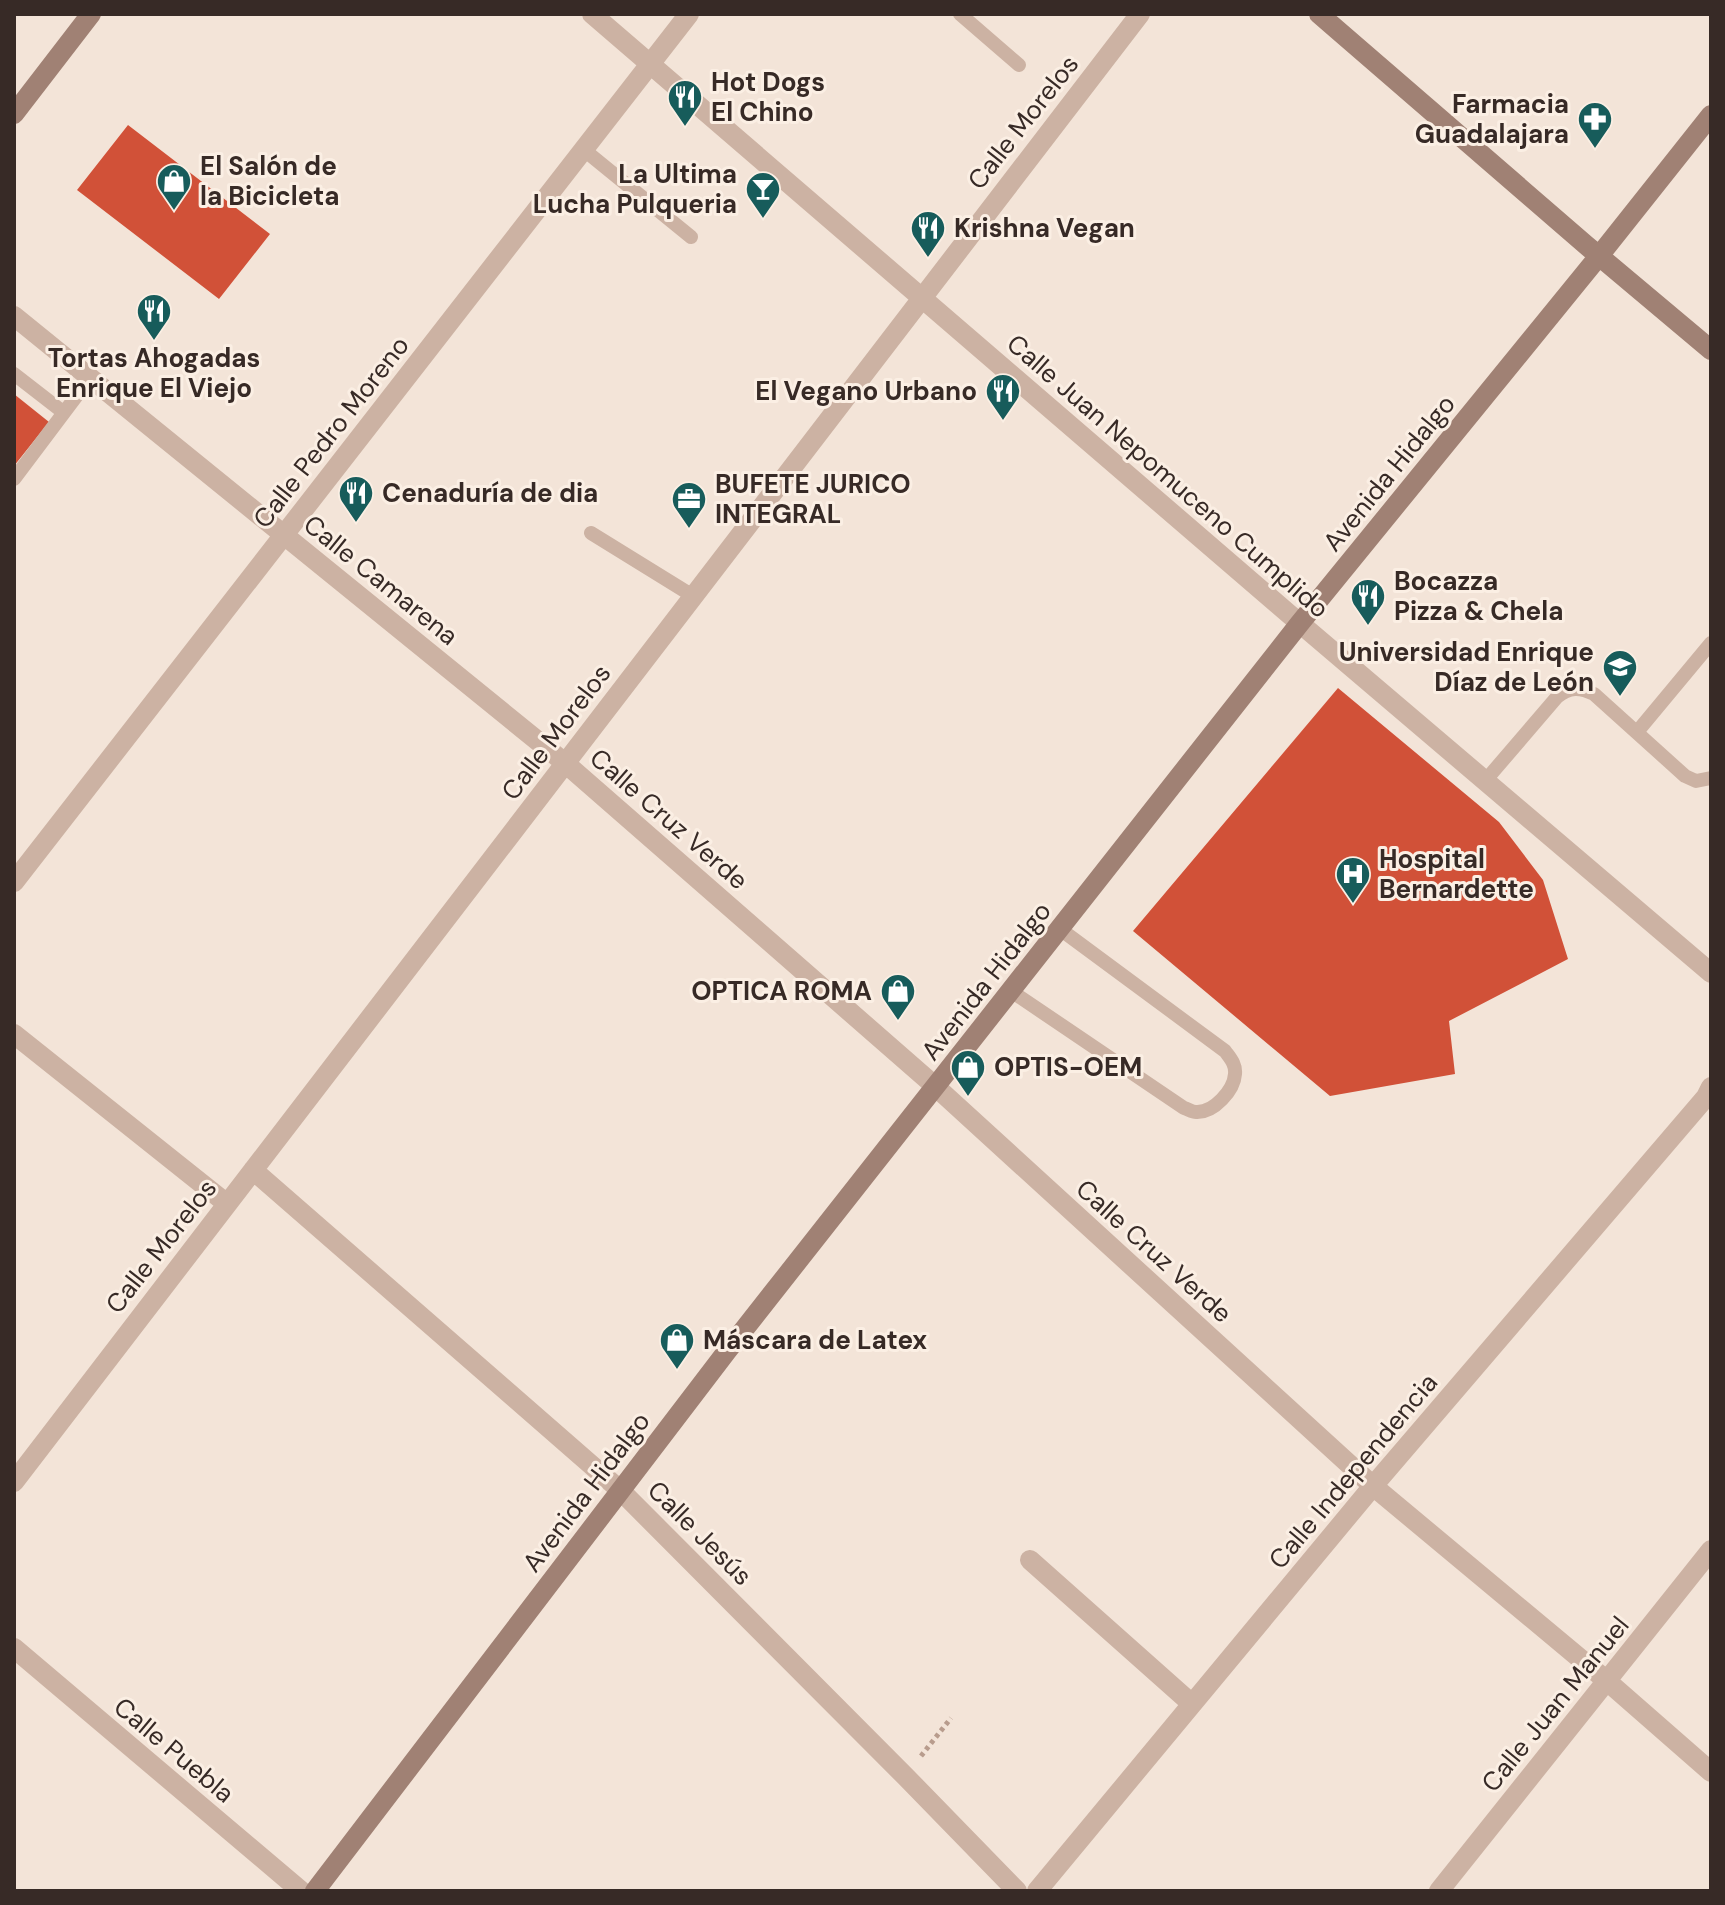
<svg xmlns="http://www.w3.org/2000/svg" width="1725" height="1905" viewBox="0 0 1725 1905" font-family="'DM Sans',sans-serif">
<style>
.building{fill:#d15138}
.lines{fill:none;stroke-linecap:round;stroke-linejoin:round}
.path{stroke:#b89c8d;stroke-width:5;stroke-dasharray:4 4;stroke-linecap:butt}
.service{stroke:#ccb2a3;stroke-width:14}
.minor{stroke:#ccb2a3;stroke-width:20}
.secondary{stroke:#a08174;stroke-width:20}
.labels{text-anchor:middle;stroke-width:6;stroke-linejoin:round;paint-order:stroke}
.poi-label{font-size:26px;font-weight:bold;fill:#372a26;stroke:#fbefe4;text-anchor:start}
.street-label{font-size:26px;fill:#372a26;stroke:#fbefe4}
</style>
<rect width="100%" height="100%" fill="#f3e4d8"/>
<path class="building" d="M128,125L270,234L219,299L77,190Z
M14,394L49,422L14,466Z
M1338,688L1499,822L1543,880L1568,959L1449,1021L1455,1074L1330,1096L1133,931Z"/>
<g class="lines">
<path class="path" d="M921,1756L951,1718"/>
<path class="service" d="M960,14L1019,65
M583,149L691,237
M14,374L63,412
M14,479L90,378
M591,533L693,596
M1637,732L1711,643
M1485,781L1557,697C1570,687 1579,687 1594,694L1685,776L1696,781L1711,778
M1011,991L1184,1108C1188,1109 1192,1112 1196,1112C1214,1113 1234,1090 1235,1074C1236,1064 1230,1058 1225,1051L1060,929"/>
<path class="minor" d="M592,14L1289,614L1711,973
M14,316L565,763L936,1087L1373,1486L1607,1681L1711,1772
M14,882L689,14
M14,1034L226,1203
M253,1170L620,1490L905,1776L1017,1891
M14,1482L1140,14
M1030,1560L1192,1704
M14,1648L301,1891
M1037,1891L1373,1486L1706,1097L1711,1087
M1439,1891L1711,1550"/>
<path class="secondary" d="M1319,14L1586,245L1711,350
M14,114L91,14
M315,1891L727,1351L1300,623L1599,256L1711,115"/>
</g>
<defs>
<g id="restaurant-pin" transform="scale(1.8)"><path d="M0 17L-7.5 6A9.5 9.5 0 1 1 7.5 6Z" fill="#175c5b" stroke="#fbefe4"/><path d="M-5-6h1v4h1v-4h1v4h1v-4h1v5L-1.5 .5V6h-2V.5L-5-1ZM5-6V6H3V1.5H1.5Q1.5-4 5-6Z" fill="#fff"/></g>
<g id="pharmacy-pin" transform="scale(1.8)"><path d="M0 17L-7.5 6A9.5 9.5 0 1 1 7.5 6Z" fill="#175c5b" stroke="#fbefe4"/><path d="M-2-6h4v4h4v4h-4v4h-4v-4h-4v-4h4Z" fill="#fff"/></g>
<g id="shop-pin" transform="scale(1.8)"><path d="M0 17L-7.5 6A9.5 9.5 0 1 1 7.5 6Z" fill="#175c5b" stroke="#fbefe4"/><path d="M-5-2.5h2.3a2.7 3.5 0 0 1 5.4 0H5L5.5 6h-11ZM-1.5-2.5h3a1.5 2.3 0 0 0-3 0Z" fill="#fff"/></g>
<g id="bar-pin" transform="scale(1.8)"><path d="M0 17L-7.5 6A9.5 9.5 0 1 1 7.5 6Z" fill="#175c5b" stroke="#fbefe4"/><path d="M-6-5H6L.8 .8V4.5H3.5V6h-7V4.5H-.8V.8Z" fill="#fff"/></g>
<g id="office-pin" transform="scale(1.8)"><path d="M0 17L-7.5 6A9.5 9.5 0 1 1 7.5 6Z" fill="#175c5b" stroke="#fbefe4"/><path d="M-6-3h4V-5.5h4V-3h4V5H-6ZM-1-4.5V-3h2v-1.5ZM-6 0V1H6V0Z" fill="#fff"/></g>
<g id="school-pin" transform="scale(1.8)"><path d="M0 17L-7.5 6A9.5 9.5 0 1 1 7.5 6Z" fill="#175c5b" stroke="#fbefe4"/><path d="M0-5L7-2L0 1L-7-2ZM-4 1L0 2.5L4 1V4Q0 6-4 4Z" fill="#fff"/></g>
<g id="hospital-pin" transform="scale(1.8)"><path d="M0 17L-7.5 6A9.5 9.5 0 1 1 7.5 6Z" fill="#175c5b" stroke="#fbefe4"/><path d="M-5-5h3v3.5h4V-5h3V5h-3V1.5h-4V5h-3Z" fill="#fff"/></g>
</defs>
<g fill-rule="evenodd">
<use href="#restaurant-pin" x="685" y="97"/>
<use href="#pharmacy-pin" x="1595" y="119"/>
<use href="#shop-pin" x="174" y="181"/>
<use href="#bar-pin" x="763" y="189"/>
<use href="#restaurant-pin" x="928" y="228"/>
<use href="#restaurant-pin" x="154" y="311"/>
<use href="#restaurant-pin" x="1003" y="391"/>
<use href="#restaurant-pin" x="356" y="493"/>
<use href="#office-pin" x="689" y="499"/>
<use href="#restaurant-pin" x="1368" y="596"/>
<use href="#school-pin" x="1620" y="667"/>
<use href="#hospital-pin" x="1353" y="874"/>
<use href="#shop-pin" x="898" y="991"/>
<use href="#shop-pin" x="968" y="1067"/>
<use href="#shop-pin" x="677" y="1340"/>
</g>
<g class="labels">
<g class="poi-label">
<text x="711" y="91">Hot Dogs<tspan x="711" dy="30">El Chino</tspan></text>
<text x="1569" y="113" text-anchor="end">Farmacia<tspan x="1569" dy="30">Guadalajara</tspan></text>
<text x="200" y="175">El Salón de<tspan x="200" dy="30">la Bicicleta</tspan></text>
<text x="737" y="183" text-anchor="end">La Ultima<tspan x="737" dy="30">Lucha Pulqueria</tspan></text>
<text x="954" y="237">Krishna Vegan</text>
<text x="154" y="367" text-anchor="middle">Tortas Ahogadas<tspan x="154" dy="30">Enrique El Viejo</tspan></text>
<text x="977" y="400" text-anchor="end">El Vegano Urbano</text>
<text x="715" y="493">BUFETE JURICO<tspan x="715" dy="30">INTEGRAL</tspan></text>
<text x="382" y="502">Cenaduría de dia</text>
<text x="1394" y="590">Bocazza<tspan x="1394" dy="30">Pizza &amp; Chela</tspan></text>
<text x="1594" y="661" text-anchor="end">Universidad Enrique<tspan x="1594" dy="30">Díaz de León</tspan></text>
<text x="1379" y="868">Hospital<tspan x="1379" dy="30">Bernardette</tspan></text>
<text x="872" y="1000" text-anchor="end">OPTICA ROMA</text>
<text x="994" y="1076">OPTIS-OEM</text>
<text x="703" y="1349">Máscara de Latex</text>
</g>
<g class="street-label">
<text transform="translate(1023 122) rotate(-52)" y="9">Calle Morelos</text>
<text transform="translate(331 432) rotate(-52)" y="9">Calle Pedro Moreno</text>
<text transform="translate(1389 473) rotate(-51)" y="9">Avenida Hidalgo</text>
<text transform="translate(1168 476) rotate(41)" y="9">Calle Juan Nepomuceno Cumplido</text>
<text transform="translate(381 580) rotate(39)" y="9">Calle Camarena</text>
<text transform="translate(556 732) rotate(-53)" y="9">Calle Morelos</text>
<text transform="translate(669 819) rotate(41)" y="9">Calle Cruz Verde</text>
<text transform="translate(986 981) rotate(-52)" y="9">Avenida Hidalgo</text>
<text transform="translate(161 1246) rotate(-52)" y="9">Calle Morelos</text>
<text transform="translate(1154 1251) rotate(42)" y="9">Calle Cruz Verde</text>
<text transform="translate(1353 1471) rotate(-50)" y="9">Calle Independencia</text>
<text transform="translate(586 1492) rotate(-53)" y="9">Avenida Hidalgo</text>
<text transform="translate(700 1533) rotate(45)" y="9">Calle Jesús</text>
<text transform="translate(1555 1704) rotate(-51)" y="9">Calle Juan Manuel</text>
<text transform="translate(174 1750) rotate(40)" y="9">Calle Puebla</text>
</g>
</g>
<rect width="1725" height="1905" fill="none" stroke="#372a26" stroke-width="32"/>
</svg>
